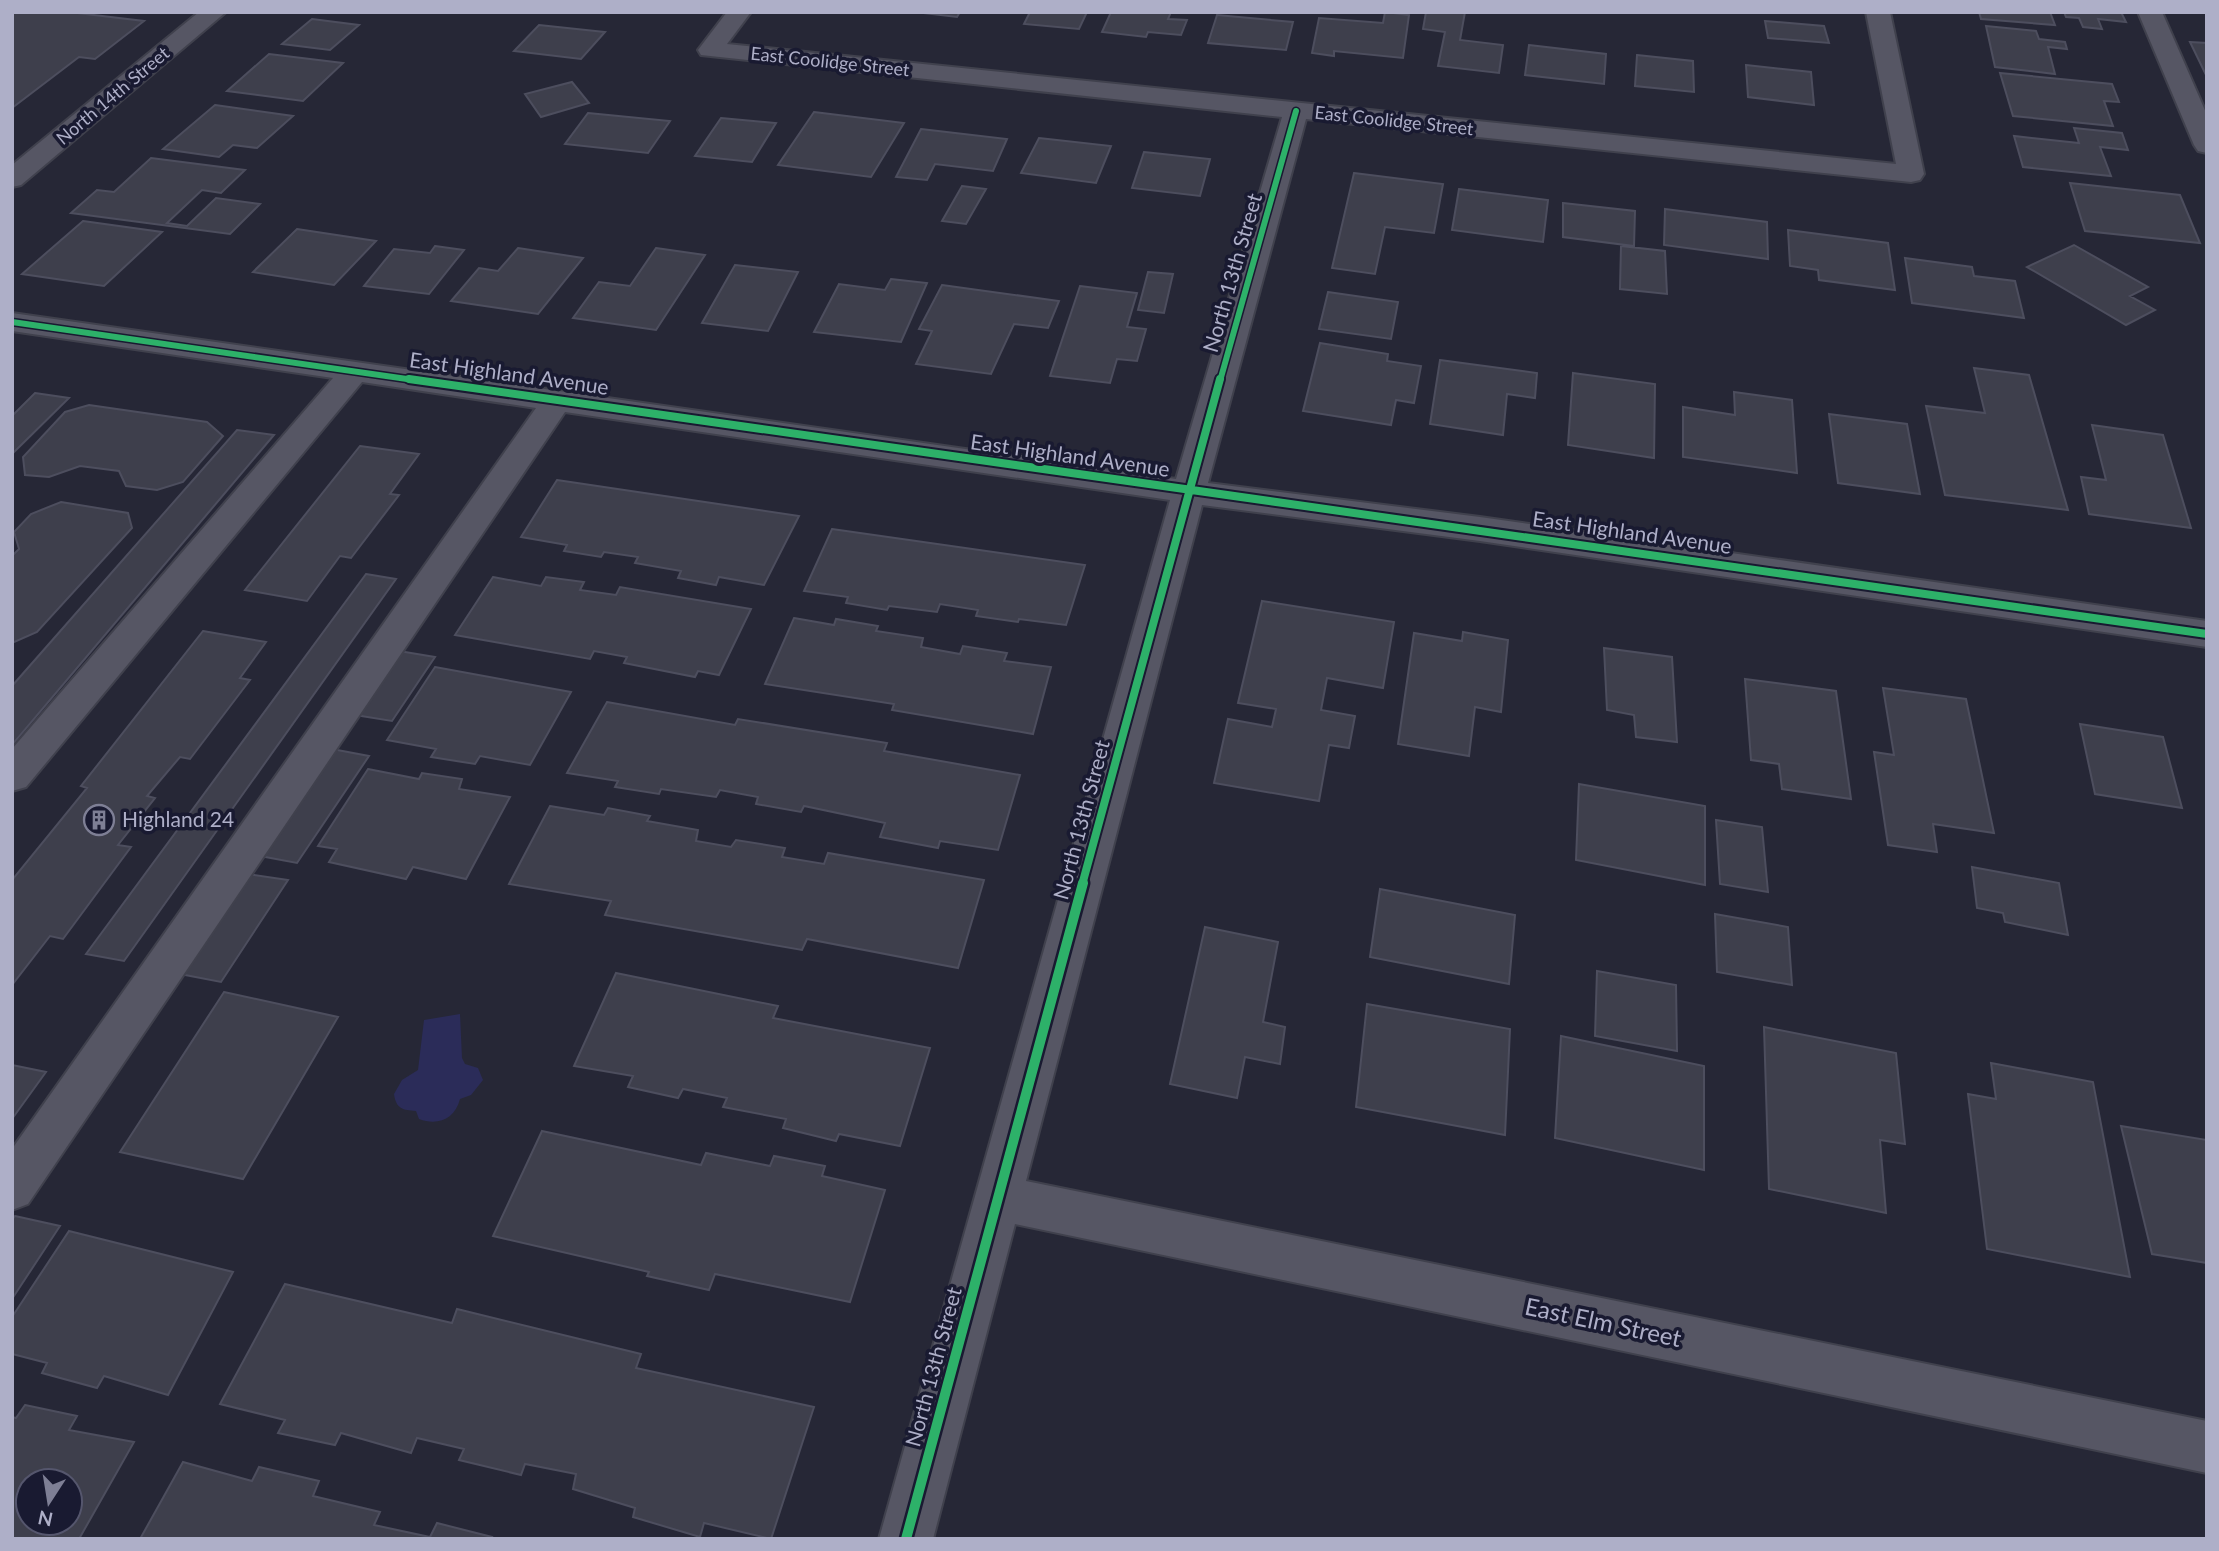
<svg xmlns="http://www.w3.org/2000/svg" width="2219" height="1551" viewBox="0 0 2219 1551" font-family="Lato,sans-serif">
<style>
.water{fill:#2b2c59}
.building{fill:#3e3f4c;stroke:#4d4e5e;stroke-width:2;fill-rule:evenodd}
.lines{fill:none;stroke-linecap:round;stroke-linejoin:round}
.minor-casing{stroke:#40414d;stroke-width:4}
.minor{fill:#565664;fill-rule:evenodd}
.cycleway-far2-casing{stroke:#191a31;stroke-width:9}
.cycleway-far1-casing{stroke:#191a31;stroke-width:12}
.cycleway-casing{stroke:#191a31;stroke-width:15}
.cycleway-far2{stroke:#2db169;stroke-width:6}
.cycleway-far1{stroke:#2db169;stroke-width:8}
.cycleway{stroke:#2db169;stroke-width:10}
.labels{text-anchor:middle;stroke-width:7;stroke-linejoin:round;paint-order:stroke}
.far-street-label{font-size:18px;fill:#aeafc8;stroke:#191a31}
.street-label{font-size:21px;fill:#aeafc8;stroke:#191a31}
.poi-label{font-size:21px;fill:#aeafc8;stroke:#191a31;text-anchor:start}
.near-street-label{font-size:24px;fill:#aeafc8;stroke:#191a31}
</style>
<rect width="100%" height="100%" fill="#262736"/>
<path class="water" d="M460,1014L462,1058L465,1064L478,1068L483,1080L471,1095L460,1099C455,1119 438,1126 419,1119L416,1111C403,1110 396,1109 394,1094L402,1080L418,1070L424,1020Z"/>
<path class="building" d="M12,12H69L144,21L95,59L79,57L12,108Z
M915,12H960L957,17Z
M1030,12H1087L1079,29L1024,24Z
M1111,12H1171L1168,19L1187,20L1181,35L1148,32L1146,37L1102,32Z
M1385,12L1409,15L1403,58L1334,51V56L1312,53L1319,18L1383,23Z
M1426,12H1465L1460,40L1503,45L1499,73L1438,66L1445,32L1423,29Z
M1979,12H2050L2055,25L1981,19Z
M2064,12H2121L2126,22L2098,19L2102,29L2083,27L2079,18L2066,17Z
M1217,15L1293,22L1286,50L1208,43Z
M312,19L359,25L330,50L282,44Z
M1765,21L1824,26L1829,43L1768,38Z
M539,25L605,32L581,59L514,51Z
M1986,26L2036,31L2039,39L2065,42L2067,49L2048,47L2055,74L1995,67Z
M2190,42L2207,43V75H2206Z
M1529,45L1606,54L1604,84L1525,75Z
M269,54L343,63L303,101L227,91Z
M1637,55L1693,61L1694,92L1635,86Z
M1746,65L1811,72L1814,105L1748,97Z
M2000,73L2112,84L2119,102L2104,101L2113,126L2013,116Z
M572,82L589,103L541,117L525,94Z
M215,105L293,116L257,148L233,145L219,157L163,149Z
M814,112L904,123L871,177L778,165Z
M588,113L670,121L648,153L565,144Z
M721,118L776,123L752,162L695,156Z
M2074,128L2122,133L2128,150L2100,147L2111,176L2023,167L2014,136L2079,143Z
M921,129L1007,139L993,171L935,164L927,180L896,177Z
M1039,138L1111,146L1096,183L1021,173Z
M1144,152L1210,159L1200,196L1132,188Z
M151,158L245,170L221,193L202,190L167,223L187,226L216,198L260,204L230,234L71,213L97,190L114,192Z
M1354,173L1443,184L1434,233L1385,227L1375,274L1332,268Z
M2070,183L2180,195L2200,243L2085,231Z
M962,186L986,189L966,224L942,221Z
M1459,189L1548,200L1543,242L1452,230Z
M1563,203L1635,211L1634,246L1563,237Z
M1665,209L1767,222L1768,259L1664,245Z
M83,221L162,232L104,286L22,274Z
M297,229L376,241L334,285L253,272Z
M1788,230L1888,243L1895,290L1819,280L1818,270L1790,266Z
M2074,245L2148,287L2130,296L2155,310L2126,325L2027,267Z
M435,246L464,250L429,294L364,286L394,249L430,253Z
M1621,246L1665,251L1667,294L1620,289Z
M518,248L583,258L538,314L451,301L479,268L498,271Z
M656,248L705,255L656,330L573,318L599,282L630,286Z
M1905,258L1972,267L1974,276L2015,281L2024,318L1912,303Z
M735,265L798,272L768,331L702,323Z
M1148,272L1173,274L1164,313L1138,310Z
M891,279L927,283L901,342L814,332L839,284L885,290Z
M942,285L1059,301L1048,328L1014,324L991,374L916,364L932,331L919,329Z
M1080,286L1137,293L1127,327L1146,329L1137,361L1117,359L1110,383L1050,376Z
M1328,292L1398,302L1391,339L1319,329Z
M1320,343L1388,354L1387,361L1421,366L1414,403L1396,400L1391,425L1303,411Z
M1440,360L1537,373L1535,398L1507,394L1503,435L1430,424Z
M1974,368L2029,375L2068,510L1945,495L1926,406L1985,413Z
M1573,373L1655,384L1654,458L1568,445Z
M1734,392L1792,400L1797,473L1683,457V407L1735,415Z
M35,393L69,398L12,454V416Z
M89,405L207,422L223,436L183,482L157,490L126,486L119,471L80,466L49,477L25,475L23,457L65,412Z
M1829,414L1907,424L1920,494L1838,483Z
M2092,425L2163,435L2191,528L2089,514L2081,477L2106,480Z
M237,430L274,435L12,745V686Z
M360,446L419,454L390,494L399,495L351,558L340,556L307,601L245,590Z
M557,480L799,516L764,585L719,577L716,585L678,578L681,571L635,563L638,557L604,552L601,557L564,551L567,545L521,537Z
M61,502L128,513L132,528L37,632L12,643V556L19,549L14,532L31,514Z
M832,529L1085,565L1066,625L1019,619L1018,622L976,616L978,610L940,604L937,612L889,606L887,610L846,603L848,597L804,591Z
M366,574L396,579L124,961L86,954Z
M493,577L541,586L546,577L584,582L580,590L616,595L620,587L751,609L719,675L698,671L695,677L624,663L627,657L594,651L590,659L455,635Z
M1262,601L1394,622L1383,688L1327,678L1321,710L1355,716L1349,748L1329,745L1319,801L1214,783L1228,719L1272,727L1276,709L1238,703Z
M794,618L834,625L836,619L878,626L876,631L923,638L921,647L960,654L963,646L1007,653L1004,661L1051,667L1033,734L892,710L894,704L765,684Z
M203,631L266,642L240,678L250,680L190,759L180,757L147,796L155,798L118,845L131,847L63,939L50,936L12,985V880L87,788L81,786Z
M1463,632L1508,640L1501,712L1475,707L1469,756L1398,744L1414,633L1462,641Z
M1604,648L1672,657L1677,742L1636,737L1634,715L1607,710Z
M399,651L435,657L392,721L355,715Z
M435,667L571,692L530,765L480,756L475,764L431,757L436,749L387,740Z
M1745,679L1836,691L1851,799L1782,789L1779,764L1751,760Z
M1883,688L1966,699L1994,833L1933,824L1937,852L1888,845L1874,752L1894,755Z
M607,702L735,725L738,719L887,743L884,751L1020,775L998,850L940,841L938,848L880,837L885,823L804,806L801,812L756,804L758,797L720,790L716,797L661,789L659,794L615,787L618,781L567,773Z
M2080,724L2163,737L2182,808L2095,794Z
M332,749L369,756L297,863L260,856Z
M368,769L419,779L422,773L462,779L459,789L510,797L466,879L413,867L406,879L329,862L337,849L318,846Z
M1579,784L1705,806V885L1576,860Z
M550,806L604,815L608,808L650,816L647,821L698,830L696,841L731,847L736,840L785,848L782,857L824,864L828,853L984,880L958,968L807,939L802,950L605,915L611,901L509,884Z
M1716,820L1762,827L1768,892L1720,884Z
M1972,867L2059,883L2068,935L2005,922L2003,913L1977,908Z
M248,874L288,880L221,982L180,974Z
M1380,889L1515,915L1509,984L1370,957Z
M1715,914L1788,927L1792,985L1717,972Z
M1205,927L1278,942L1263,1022L1285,1027L1280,1064L1245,1057L1237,1098L1170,1084Z
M1597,971L1676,985L1677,1051L1595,1036Z
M616,973L778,1006L773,1018L930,1048L900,1146L839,1134L836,1141L783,1128L786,1119L723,1107L727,1098L683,1089L678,1098L628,1087L633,1076L574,1066Z
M224,992L338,1017L243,1179L120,1152Z
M1367,1004L1510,1029L1505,1135L1356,1107Z
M1764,1027L1896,1053L1905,1144L1880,1140L1886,1213L1769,1189Z
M1561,1036L1704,1066V1170L1555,1138Z
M1991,1063L2093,1082L2130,1277L1987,1249L1968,1094L1996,1099Z
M12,1065L46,1072L12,1119Z
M2121,1126L2207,1140V1263L2152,1254Z
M542,1131L701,1165L706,1153L770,1166L774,1156L825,1166L822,1176L885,1190L850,1302L715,1274L709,1290L647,1276L649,1272L493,1236Z
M15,1216L60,1226L12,1299V1220Z
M69,1231L233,1272L168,1395L104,1376L97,1388L42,1373L47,1363L12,1354V1317Z
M285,1284L452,1323L457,1309L641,1354L636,1368L814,1407L771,1539L704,1523L700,1537L633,1517L635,1508L573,1489L576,1474L525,1464L521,1475L459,1460L464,1449L417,1438L411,1453L341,1433L335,1445L278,1433L285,1420L220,1404Z
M25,1405L77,1416L69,1430L134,1442L79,1539H12V1417L16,1418ZM28,1481H70V1523H28Z
M183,1462L252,1481L259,1467L319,1481L313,1496L380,1512L374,1525L430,1537L437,1523L492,1537L491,1539H140Z"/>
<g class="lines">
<g class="minor-casing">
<path id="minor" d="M199,12H226L21,185L12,187V165Z
M727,12H751L727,44L1896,164L1866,12H1890L1924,174L1920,180L1911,182L1306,119L1208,483L1480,517L2207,621V647L1480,541L1202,505L1026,1181L2207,1421V1473L1015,1224L933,1539H879L1170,500L565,412L28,1204L12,1210V1149L536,408L362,382L26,787L12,791V749L333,378L12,331V313L1176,479L1282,117L701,55L698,50Z
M2138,12H2162L2207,115V153L2198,151L2194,145Z"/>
</g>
<use href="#minor" class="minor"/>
<g class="cycleway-far2-casing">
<path id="cycleway-far2" d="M12,322L421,381
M1220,381L1296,111"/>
</g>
<g class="cycleway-far1-casing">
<path id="cycleway-far1" d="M409,379L2207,634
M1082,885L1220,379"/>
</g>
<g class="cycleway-casing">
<path id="cycleway" d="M906,1539L1083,883"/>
</g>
<use href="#cycleway-far2" class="cycleway-far2"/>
<use href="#cycleway-far1" class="cycleway-far1"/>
<use href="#cycleway" class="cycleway"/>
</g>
<defs>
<g id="building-ring" transform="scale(1.575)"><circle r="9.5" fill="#191a31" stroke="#7e7f95" stroke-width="1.5"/><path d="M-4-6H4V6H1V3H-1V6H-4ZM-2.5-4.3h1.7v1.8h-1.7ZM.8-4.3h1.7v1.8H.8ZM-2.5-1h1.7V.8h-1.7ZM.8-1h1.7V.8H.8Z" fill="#7e7f95"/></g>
</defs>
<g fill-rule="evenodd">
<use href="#building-ring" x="99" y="820"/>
</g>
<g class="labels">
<g class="far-street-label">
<text transform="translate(830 62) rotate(6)" y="6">East Coolidge Street</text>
<text transform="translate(113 96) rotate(-40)" y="6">North 14th Street</text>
<text transform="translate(1394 121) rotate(6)" y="6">East Coolidge Street</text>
</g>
<g class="street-label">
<text transform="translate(1233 273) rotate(-74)" y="7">North 13th Street</text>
<text transform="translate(509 374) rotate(8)" y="7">East Highland Avenue</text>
<text transform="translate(1070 456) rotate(8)" y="7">East Highland Avenue</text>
<text transform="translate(1632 533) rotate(8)" y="7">East Highland Avenue</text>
<text transform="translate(1082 820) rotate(-75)" y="7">North 13th Street</text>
<text transform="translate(934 1367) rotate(-75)" y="7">North 13th Street</text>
</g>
<g class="poi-label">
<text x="122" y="827">Highland 24</text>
</g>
<g class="near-street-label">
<text transform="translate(1603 1323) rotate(12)" y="8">East Elm Street</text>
</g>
</g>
<rect width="2219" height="1551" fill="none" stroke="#aeafc8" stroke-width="28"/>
<g transform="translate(49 1502) rotate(192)"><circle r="33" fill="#191a31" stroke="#55566d" stroke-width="2"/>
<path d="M0-5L12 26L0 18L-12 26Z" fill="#7e7f95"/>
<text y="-10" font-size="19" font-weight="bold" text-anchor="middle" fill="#aeafc8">N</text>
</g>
</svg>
